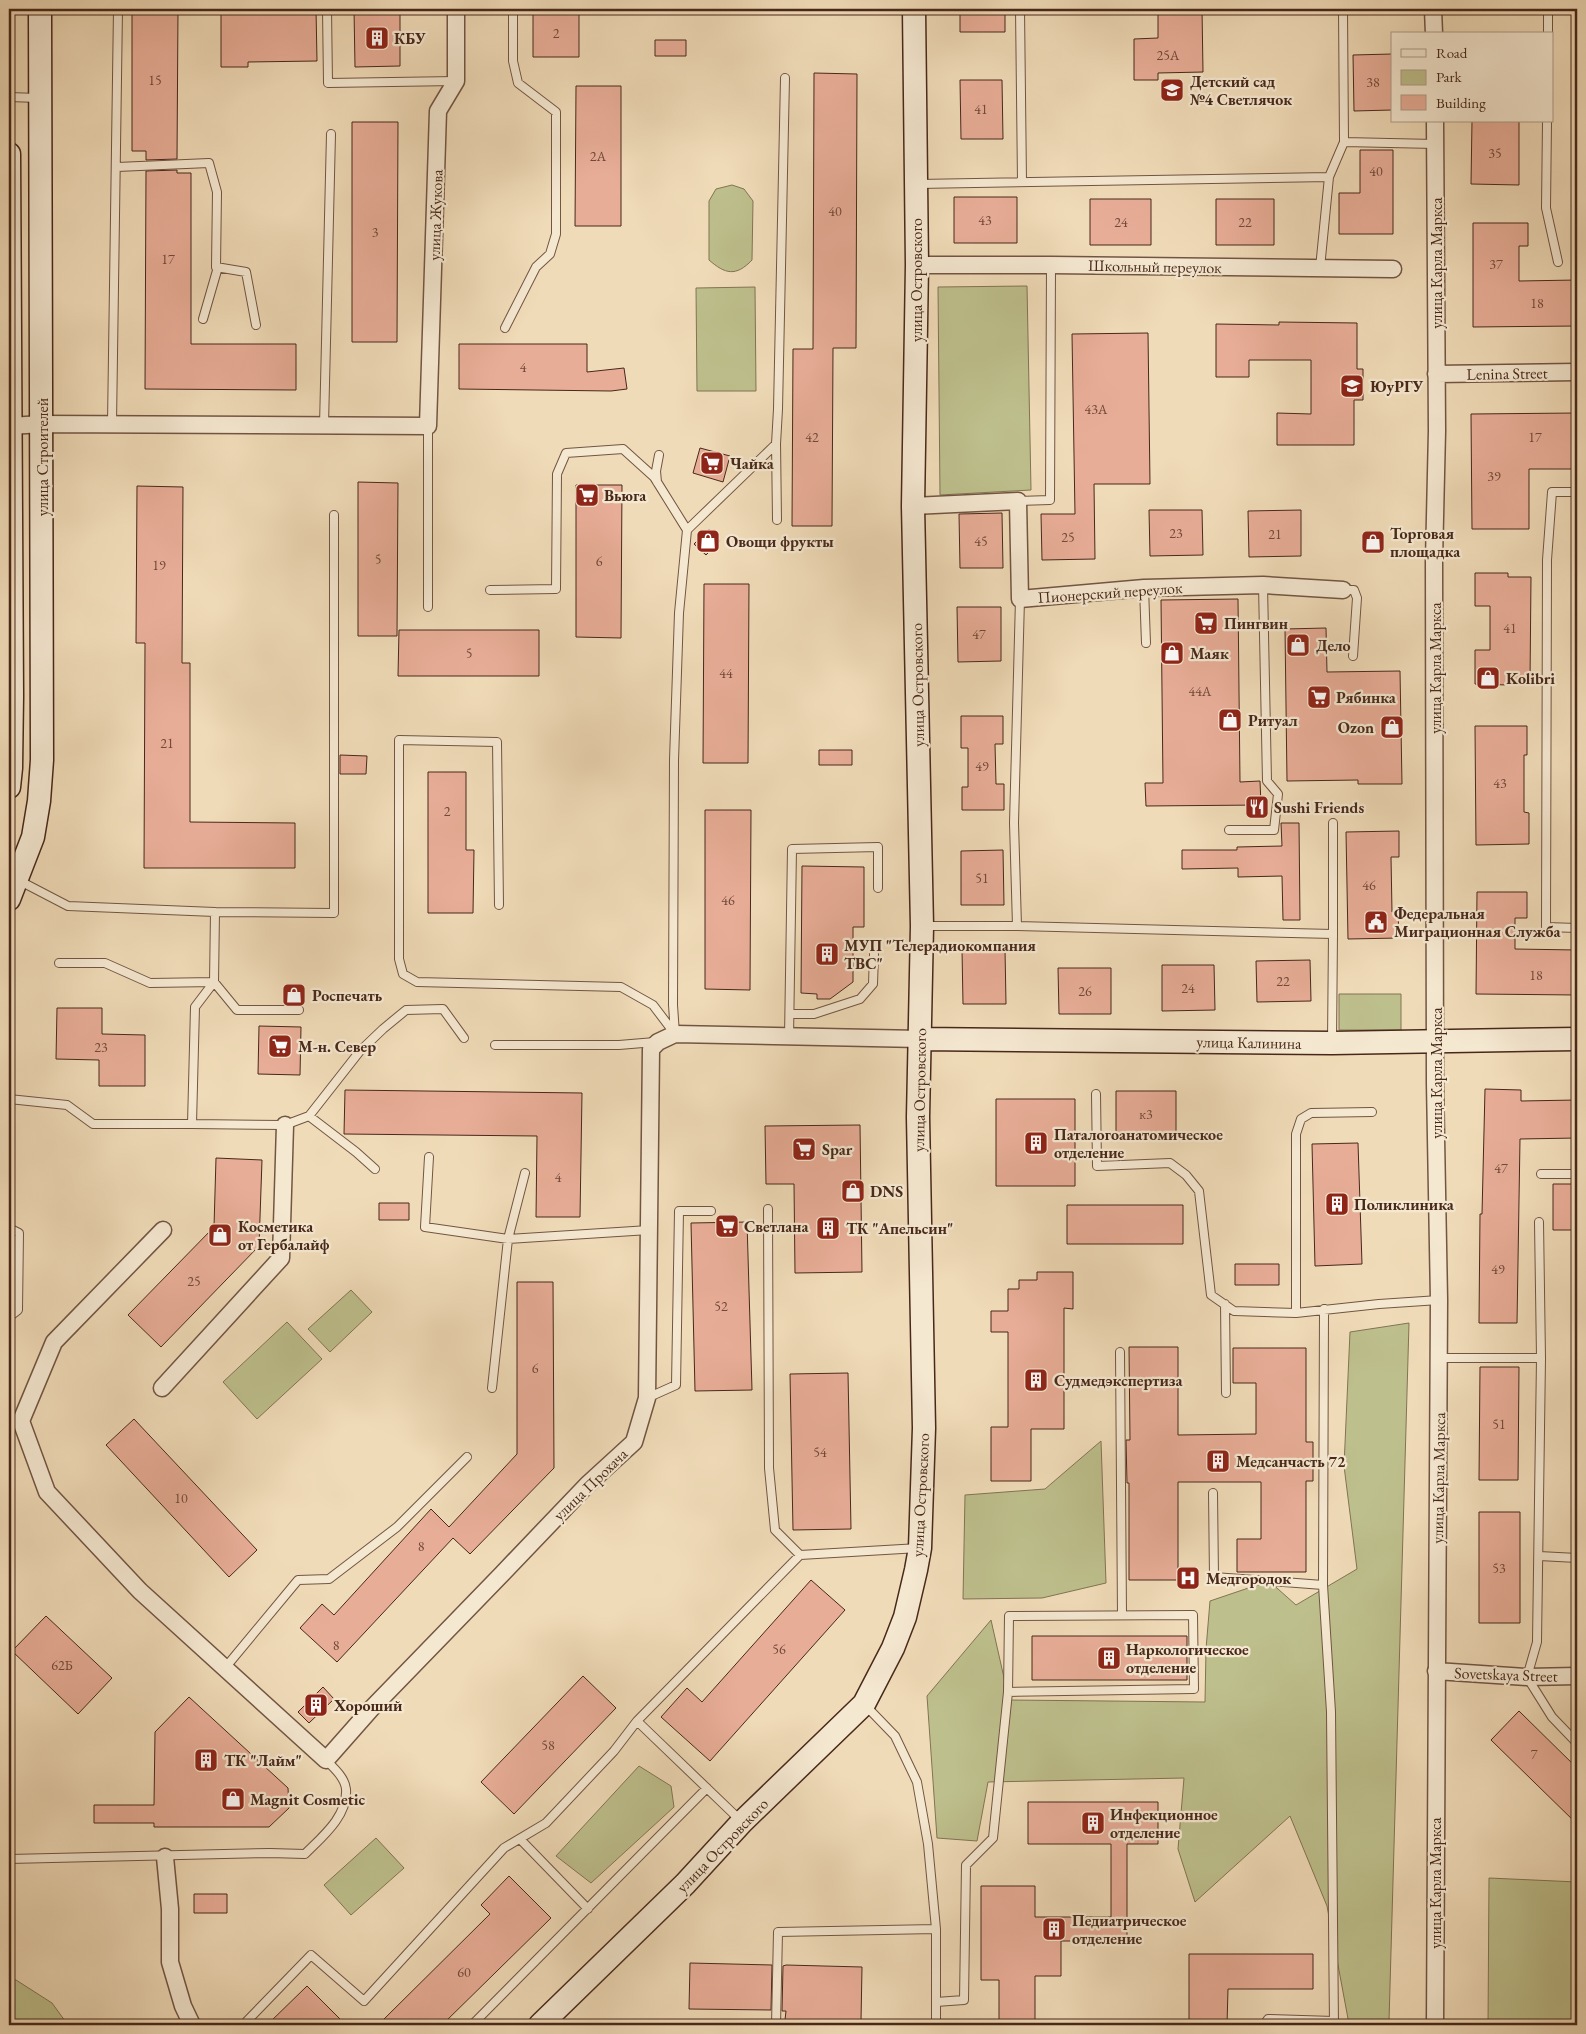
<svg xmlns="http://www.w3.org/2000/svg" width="1586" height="2034" viewBox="0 0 1586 2034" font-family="'EB Garamond',serif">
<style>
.green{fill:#bdbf8c;stroke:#827453}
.building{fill:#e8ad97;stroke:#48281a}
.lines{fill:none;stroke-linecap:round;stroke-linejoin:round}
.lane-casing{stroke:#725542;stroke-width:10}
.street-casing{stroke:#725542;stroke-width:19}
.secondary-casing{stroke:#48281a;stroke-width:25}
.lane{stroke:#f5e8d1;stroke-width:8}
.street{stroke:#f5e8d1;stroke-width:16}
.secondary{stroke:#f5e8d1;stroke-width:22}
.labels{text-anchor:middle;stroke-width:4.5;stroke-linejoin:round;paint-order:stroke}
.number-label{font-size:14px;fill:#704939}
.poi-label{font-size:16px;font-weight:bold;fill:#48281a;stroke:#f5e8d1;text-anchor:start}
.street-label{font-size:16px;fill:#48281a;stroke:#f5e8d1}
</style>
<rect width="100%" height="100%" fill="#f0dbb8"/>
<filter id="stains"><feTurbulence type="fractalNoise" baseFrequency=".004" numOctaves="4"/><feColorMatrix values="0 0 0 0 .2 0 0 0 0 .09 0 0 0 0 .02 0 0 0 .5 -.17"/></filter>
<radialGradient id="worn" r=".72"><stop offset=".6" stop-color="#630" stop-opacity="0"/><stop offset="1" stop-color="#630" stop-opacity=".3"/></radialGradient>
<path class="green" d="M732,185L744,189L753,201L752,260C736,277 725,274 709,260V201L716,189Z
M1027,286L1031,490L940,495L938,287Z
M755,287L756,391H697L696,288Z
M1339,994H1401V1030H1339Z
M351,1290L372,1312L330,1352L308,1329Z
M287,1322L322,1359L257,1419L223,1382Z
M1409,1323L1389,2021L1349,2024L1327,1906L1290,1816L1195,1902L1178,1849L1184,1778L988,1782L977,1841L937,1838L927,1696L991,1620L1009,1700L1205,1702L1206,1649L1210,1601L1269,1581L1296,1605L1357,1569L1344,1466L1350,1332Z
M1101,1441L1106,1583L1042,1598L963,1599L965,1495L1045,1489Z
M639,1766L671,1786L674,1807L591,1883L556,1856Z
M376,1838L404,1868L351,1915L324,1885Z
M1489,1878L1577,1882V2025H1488Z
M9,1978L16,1980L52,2003L68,2025H9Z"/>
<path class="building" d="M132,9H178L177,159L146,160V151H132Z
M221,9H316L317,61L248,62V67H221Z
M354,9H400V66L355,67Z
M533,9H579V57H533Z
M960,9H1005V32H960Z
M1158,9H1202L1203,72L1158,73V80H1134V39L1158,38Z
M655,40H686V56H655Z
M1392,54V110L1354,111L1353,55Z
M814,73L857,74L856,348H833L832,526H792L793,349H813Z
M960,80H1002L1003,139H961Z
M576,86H621V226H575Z
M1472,121H1519V185L1471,184Z
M352,122H398L397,342H352Z
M1360,150H1393V234H1339V193H1360Z
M177,170V173H191V344H296V390L145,389L146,171Z
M954,197H1017V243H954Z
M1090,199H1151V245H1090Z
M1216,199H1274V245H1216Z
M1473,223H1528V246H1519V281L1577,280V326L1473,327Z
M1279,322L1357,323V369H1363V400H1354V445H1277V413L1311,414V360H1249V377H1216V324L1279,325Z
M1148,333L1150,484H1094L1095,559L1042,560L1041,514H1075L1072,334Z
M459,344H587V372L624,368L627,389L611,391L459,389Z
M1577,413V469H1529V529H1472L1471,414Z
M700,448L730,456L723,482L693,473Z
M358,482L398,483L397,636H358Z
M576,485H622L621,638L576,637Z
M137,486L183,487L182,663H190V822L295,823V868H144L145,643H136Z
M1149,510H1202L1203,555L1150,556Z
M1301,510V556L1249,557L1248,511Z
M1002,513L1003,568H960L959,514Z
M709,529L720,541L706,555L694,544Z
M1475,573H1508V577H1531L1530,681H1508V685L1475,684V650H1490V606H1475Z
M704,584H749L748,763H703Z
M1238,599L1240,782L1260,781L1261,805L1146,806L1145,783H1163L1161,600Z
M957,607H1001V661L958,662Z
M1326,628L1327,672L1400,671L1402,784H1358V780L1287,781L1285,629Z
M399,630H539V676H398Z
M961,716H1003V744H995L996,784H1004V810H962V787H968V748H961Z
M1475,726H1527V755H1524V812L1529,813V844L1476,845Z
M819,750H852V765H819Z
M340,755L367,756L366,774H340Z
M428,772H466V850H474L473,913H428Z
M705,810H751L750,990L705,989Z
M1281,823H1299L1300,920H1283L1282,876L1238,877V868L1182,869V850H1237V847L1282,846Z
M1399,831V857H1391L1392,912H1398L1399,938L1348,939L1346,832Z
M1003,850L1004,905H961V851Z
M802,866L864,867V927H853V982L830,999H817V994L801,993Z
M1477,892H1527V918H1515V949L1577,950V995L1476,994Z
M1005,949L1006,1004H963L962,950Z
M1310,960L1311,1001L1257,1002L1256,961Z
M1162,965H1214L1215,1010L1162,1011Z
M1058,968H1111V1014H1059Z
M57,1008H102V1034L145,1035V1086H99V1060L56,1059Z
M259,1026L301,1027L300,1075L258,1074Z
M1485,1089L1521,1090V1101L1577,1100V1138L1520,1139L1517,1323H1479L1480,1214H1482Z
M345,1090L582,1093L580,1217H536L537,1136L344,1134Z
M1116,1091H1176V1136H1116Z
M996,1099H1075V1186H996Z
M860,1125L862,1272L795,1273L794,1184H766L765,1126Z
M1358,1143L1362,1264L1315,1266L1312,1144Z
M216,1158L262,1160L259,1246L161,1347L128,1315L214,1227Z
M1553,1184H1577V1230H1553Z
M379,1203H409V1220H379Z
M1067,1205H1183V1244H1067Z
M747,1222L752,1390L695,1391L691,1223Z
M1235,1264H1279V1285H1235Z
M1037,1272H1073V1309L1064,1308V1429H1031V1481H991V1427H1008V1332H991V1311H1008V1289H1019V1280H1037Z
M517,1282H553L554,1468L470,1554L453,1538L337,1662L300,1628L322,1604L334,1615L431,1509L449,1527L517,1454Z
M1129,1347H1178V1435L1256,1434V1383H1233V1348H1306V1442H1313V1481H1306V1572H1237V1539H1261V1482H1178V1580H1129V1483H1127L1126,1440H1130Z
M1480,1367H1519L1518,1480H1479Z
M848,1373L851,1529L793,1530L790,1374Z
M134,1419L257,1550L229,1577L106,1445Z
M1479,1512H1520V1623H1479Z
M811,1580L845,1610L710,1761L661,1717L687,1688L702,1702Z
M46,1616L112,1678L78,1714L12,1651Z
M1032,1636H1187V1680H1032Z
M583,1676L616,1708L514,1814L481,1782Z
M323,1687L334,1699L309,1723L298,1712Z
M189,1697L288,1788L289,1808L269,1827H154V1823H94V1805H154L155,1732Z
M1519,1711L1577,1768V1824L1491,1740Z
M1028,1802H1158V1844H1127V1941H1061V1976H1035V2025H999V1980H981V1886H1035V1917H1111V1844H1028Z
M509,1876L551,1918L442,2025H378L490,1914L481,1905Z
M194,1894H227V1913H194Z
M1189,1954H1313V1989H1228L1227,2025H1189Z
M690,1963L772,1965L771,2010L689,2009Z
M786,1965L862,1967L861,2021L785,2020L786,2011H782L783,1966Z
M307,1986L346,2025H267Z"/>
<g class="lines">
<g class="lane-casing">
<path id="lane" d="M327,9L328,83L456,81
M1020,9L1022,182
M1343,9L1344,142
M1548,34V9
M9,97L38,98
M1547,121L1546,208L1558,262
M117,167L209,163L217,192L216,267L246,272L256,325
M918,184L1329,177
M1320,268L1329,177L1344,142L1435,144
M203,319L218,267
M505,328L536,267L550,254L556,234V112L518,83L513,61V9
M112,424L118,9
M324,425L331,134
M428,426V607
M776,442L777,520
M657,482L656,471L659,455
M1577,492H1552L1547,560L1546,927L1577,928
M1018,501L1050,500L1051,265
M1144,588L1146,643
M490,590L556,589L557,474L566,453L623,449L654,477L687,530
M1343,590H1354L1357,598L1353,656
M1333,823V934
M1229,830H1274L1278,794L1267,781L1263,585
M18,880L68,906L215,912L214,982L195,1007L192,1124L285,1125L309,1116L356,1152L375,1169
M499,905L497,742L399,740V959L403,974L417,982L621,987L653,1005L675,1034
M215,912L334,913V515
M924,926H1017L1333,934L1332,1042
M1017,926L1014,823L1020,599
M59,963H105L150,983L214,982L237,1010H299
M790,1014H814L860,999L873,984L874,954
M675,1034L673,1005L674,760L679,613L687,530L776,444L778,409L785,78
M789,1037L792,849L878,847V888
M495,1045H619L655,1042
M1096,1094L1097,1166L1170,1163L1186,1175L1199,1191L1211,1295L1234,1311L1296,1313L1379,1304L1439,1300
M9,1099L67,1105L93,1124H192
M309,1116L360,1051L383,1029L406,1010L443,1009L464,1038
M429,1157L425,1227L508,1239L649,1230
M1541,1174H1577
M768,1209L769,1468L775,1530L800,1555
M1539,1222L1541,1358L1537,1642L1527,1677L1552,1717L1577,1743
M9,1228L19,1233L18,1310L9,1317
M1225,1304L1226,1393
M1324,1309L1323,1585L1331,1712L1334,2025
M1296,1313V1134L1301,1119L1311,1113L1372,1112
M1120,1352L1122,1615
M1439,1358H1541
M492,1388L508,1239L525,1173
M647,1398L676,1385L679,1211H711
M1213,1493L1214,1577L1323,1585
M1539,1556L1577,1558
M225,1668L298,1580L329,1579L397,1527L467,1457
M866,1706L895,1736L917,1782L928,1844L936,1929V2025
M637,1721L740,1820
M520,1839L588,1909
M9,1859L270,1853L305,1854C322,1837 348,1816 346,1789C345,1778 334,1768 326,1760
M936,2002L964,2000L966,1865L993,1838L1008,1692L1009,1616L1193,1615L1194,1689L1008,1692
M249,2025L246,2022L311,1955L364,2001L504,1848L546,1823L614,1751L637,1721L800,1555L919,1548
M472,2025L707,1788
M776,2025L778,1932L936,1929
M1264,2025L1268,2019L1334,2021"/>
</g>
<g class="street-casing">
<path id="street" d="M1433,9L1434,34
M917,265H1051L1393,269
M1436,374L1577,372
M10,426L42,424L428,426L438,111L456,81V9
M913,506L1018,501L1020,599L1144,588L1263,585L1343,590
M163,1230L54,1342L21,1421L47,1492L140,1591L326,1760L371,1709L502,1574L587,1485L634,1442L647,1398L651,1049L658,1042L675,1034L920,1039
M162,1388L281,1258L285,1125
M1436,1671L1527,1677L1577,1676
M165,1857L170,1909V1962L183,2006L192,2025
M1435,2025L1439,1300L1435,1083L1434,560L1437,431L1435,121"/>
</g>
<g class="secondary-casing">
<path id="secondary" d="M9,154L12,696L11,768L9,787
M9,899L33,837L39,801L42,760L40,9
M920,1039L1332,1043L1577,1039
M540,2025L685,1884L742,1822L864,1704L893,1648L905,1617L916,1570L920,1548L924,1428L918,1117L922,926L913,506L917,265L914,9"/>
</g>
<use href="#lane" class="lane"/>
<use href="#street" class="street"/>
<use href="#secondary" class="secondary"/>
</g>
<defs>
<g id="building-square" transform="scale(1.25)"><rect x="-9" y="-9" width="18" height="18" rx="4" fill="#8f2418" stroke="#f5e8d1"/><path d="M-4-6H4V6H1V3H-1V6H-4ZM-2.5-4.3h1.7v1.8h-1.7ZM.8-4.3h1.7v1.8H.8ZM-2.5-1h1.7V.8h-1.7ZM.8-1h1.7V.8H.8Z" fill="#fff"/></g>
<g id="school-square" transform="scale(1.25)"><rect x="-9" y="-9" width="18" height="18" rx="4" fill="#8f2418" stroke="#f5e8d1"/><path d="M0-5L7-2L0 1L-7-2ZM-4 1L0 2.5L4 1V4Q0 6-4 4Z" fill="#fff"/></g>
<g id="supermarket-square" transform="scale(1.25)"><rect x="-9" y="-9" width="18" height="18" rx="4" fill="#8f2418" stroke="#f5e8d1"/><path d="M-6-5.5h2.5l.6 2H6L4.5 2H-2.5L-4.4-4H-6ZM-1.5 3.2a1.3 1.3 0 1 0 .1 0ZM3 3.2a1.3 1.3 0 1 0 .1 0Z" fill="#fff"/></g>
<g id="shop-square" transform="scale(1.25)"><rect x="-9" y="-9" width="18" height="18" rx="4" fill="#8f2418" stroke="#f5e8d1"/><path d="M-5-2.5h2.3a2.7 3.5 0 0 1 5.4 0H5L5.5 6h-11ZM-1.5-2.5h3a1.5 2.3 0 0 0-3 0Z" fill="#fff"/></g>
<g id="restaurant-square" transform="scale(1.25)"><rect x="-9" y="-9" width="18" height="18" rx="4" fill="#8f2418" stroke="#f5e8d1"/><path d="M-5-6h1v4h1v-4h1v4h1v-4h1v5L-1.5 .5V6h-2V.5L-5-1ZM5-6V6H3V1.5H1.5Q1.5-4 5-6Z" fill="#fff"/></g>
<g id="civic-square" transform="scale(1.25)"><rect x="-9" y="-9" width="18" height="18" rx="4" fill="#8f2418" stroke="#f5e8d1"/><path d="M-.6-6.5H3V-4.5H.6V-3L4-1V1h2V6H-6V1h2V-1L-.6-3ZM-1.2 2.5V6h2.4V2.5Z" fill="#fff"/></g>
<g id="hospital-square" transform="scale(1.25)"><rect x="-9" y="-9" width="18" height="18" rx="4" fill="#8f2418" stroke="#f5e8d1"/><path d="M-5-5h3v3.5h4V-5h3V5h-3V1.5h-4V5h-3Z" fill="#fff"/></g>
</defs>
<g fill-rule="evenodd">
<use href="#building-square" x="377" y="38"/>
<use href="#school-square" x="1172" y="90"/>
<use href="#school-square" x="1352" y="386"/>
<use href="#supermarket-square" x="712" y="463"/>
<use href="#supermarket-square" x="587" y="495"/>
<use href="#shop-square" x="708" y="541"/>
<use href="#shop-square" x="1373" y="542"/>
<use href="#supermarket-square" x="1206" y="623"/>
<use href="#shop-square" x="1298" y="645"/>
<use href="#shop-square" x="1172" y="653"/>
<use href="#shop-square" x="1488" y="678"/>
<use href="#supermarket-square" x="1319" y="697"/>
<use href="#shop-square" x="1230" y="720"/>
<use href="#shop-square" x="1392" y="727"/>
<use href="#restaurant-square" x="1257" y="807"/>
<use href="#civic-square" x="1376" y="922"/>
<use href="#building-square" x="827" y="954"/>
<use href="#shop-square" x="294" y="995"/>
<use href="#supermarket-square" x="280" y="1046"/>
<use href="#building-square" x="1036" y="1143"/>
<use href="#supermarket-square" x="804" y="1149"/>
<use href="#shop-square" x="853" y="1191"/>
<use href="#building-square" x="1337" y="1204"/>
<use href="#supermarket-square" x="727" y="1226"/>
<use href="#building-square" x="828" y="1228"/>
<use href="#shop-square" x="220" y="1235"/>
<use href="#building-square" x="1036" y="1380"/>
<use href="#building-square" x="1218" y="1461"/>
<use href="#hospital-square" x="1188" y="1578"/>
<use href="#building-square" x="1109" y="1658"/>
<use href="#building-square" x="316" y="1705"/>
<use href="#building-square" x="206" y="1760"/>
<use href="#shop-square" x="233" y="1799"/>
<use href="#building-square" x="1093" y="1823"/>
<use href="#building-square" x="1054" y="1929"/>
</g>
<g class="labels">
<g class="number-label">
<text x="556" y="38">2</text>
<text x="1168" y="60">25А</text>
<text x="155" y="85">15</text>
<text x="1373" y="87">38</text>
<text x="981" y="114">41</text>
<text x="1495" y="158">35</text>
<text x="598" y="161">2А</text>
<text x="1376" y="176">40</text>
<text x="835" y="216">40</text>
<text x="985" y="225">43</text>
<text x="1121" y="227">24</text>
<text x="1245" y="227">22</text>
<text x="375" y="237">3</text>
<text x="168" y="264">17</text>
<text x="1496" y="269">37</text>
<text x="1537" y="308">18</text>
<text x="523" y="372">4</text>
<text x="1096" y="414">43А</text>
<text x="812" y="442">42</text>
<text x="1535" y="442">17</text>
<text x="1494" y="481">39</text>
<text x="1176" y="538">23</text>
<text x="1275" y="539">21</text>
<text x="1068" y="542">25</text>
<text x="981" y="546">45</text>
<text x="378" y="564">5</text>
<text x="599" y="566">6</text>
<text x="159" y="570">19</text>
<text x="1510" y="633">41</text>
<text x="979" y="639">47</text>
<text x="469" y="658">5</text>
<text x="726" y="678">44</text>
<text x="1200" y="696">44А</text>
<text x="167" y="748">21</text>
<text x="982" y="771">49</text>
<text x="1500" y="788">43</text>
<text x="447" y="816">2</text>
<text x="982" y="883">51</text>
<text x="1369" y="890">46</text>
<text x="728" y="905">46</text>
<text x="1536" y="980">18</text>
<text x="1283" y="986">22</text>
<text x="1188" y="993">24</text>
<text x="1085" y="996">26</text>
<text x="101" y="1052">23</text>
<text x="1146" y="1119">к3</text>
<text x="1501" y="1173">47</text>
<text x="558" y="1182">4</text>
<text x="1498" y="1274">49</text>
<text x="194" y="1286">25</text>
<text x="721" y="1311">52</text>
<text x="535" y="1373">6</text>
<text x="1499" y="1429">51</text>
<text x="820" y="1457">54</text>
<text x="181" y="1503">10</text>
<text x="421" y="1551">8</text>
<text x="1499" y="1573">53</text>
<text x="336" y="1650">8</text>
<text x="779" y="1654">56</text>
<text x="62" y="1670">62Б</text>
<text x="548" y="1750">58</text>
<text x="1534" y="1759">7</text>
<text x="464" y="1977">60</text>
</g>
<g class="poi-label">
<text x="394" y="44">КБУ</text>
<text x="1190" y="87">Детский сад<tspan x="1190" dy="18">№4 Светлячок</tspan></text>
<text x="1370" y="392">ЮуРГУ</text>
<text x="730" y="469">Чайка</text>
<text x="604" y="501">Вьюга</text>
<text x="1390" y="539">Торговая<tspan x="1390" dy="18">площадка</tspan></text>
<text x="726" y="547">Овощи фрукты</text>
<text x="1224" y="629">Пингвин</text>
<text x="1316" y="651">Дело</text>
<text x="1190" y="659">Маяк</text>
<text x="1506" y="684">Kolibri</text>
<text x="1336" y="703">Рябинка</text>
<text x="1248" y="726">Ритуал</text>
<text x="1374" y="733" text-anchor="end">Ozon</text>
<text x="1274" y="813">Sushi Friends</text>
<text x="1394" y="919">Федеральная<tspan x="1394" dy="18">Миграционная Служба</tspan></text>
<text x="844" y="951">МУП "Телерадиокомпания<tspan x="844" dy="18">ТВС"</tspan></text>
<text x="312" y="1001">Роспечать</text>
<text x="298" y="1052">М-н. Север</text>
<text x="1054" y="1140">Паталогоанатомическое<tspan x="1054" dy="18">отделение</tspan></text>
<text x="822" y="1155">Spar</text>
<text x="870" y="1197">DNS</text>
<text x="1354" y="1210">Поликлиника</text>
<text x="238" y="1232">Косметика<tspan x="238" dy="18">от Гербалайф</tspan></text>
<text x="744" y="1232">Светлана</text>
<text x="846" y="1234">ТК "Апельсин"</text>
<text x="1054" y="1386">Судмедэкспертиза</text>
<text x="1236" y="1467">Медсанчасть 72</text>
<text x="1206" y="1584">Медгородок</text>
<text x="1126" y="1655">Наркологическое<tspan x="1126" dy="18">отделение</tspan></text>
<text x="334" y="1711">Хороший</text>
<text x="224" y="1766">ТК "Лайм"</text>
<text x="250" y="1805">Magnit Cosmetic</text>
<text x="1110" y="1820">Инфекционное<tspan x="1110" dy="18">отделение</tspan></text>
<text x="1072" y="1926">Педиатрическое<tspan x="1072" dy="18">отделение</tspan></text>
</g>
<g class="street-label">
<text transform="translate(435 215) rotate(-88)" y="6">улица Жукова</text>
<text transform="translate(1436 263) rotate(-90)" y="6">улица Карла Маркса</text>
<text transform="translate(1155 266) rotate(1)" y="6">Школьный переулок</text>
<text transform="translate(916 280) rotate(-90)" y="6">улица Островского</text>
<text transform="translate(1507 373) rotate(-1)" y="6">Lenina Street</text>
<text transform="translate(42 457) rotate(-90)" y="6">улица Строителей</text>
<text transform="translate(1110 592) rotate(-4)" y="6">Пионерский переулок</text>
<text transform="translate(1435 668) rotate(-90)" y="6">улица Карла Маркса</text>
<text transform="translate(917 685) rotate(-91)" y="6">улица Островского</text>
<text transform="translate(1249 1042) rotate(1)" y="6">улица Калинина</text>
<text transform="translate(1436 1073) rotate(-90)" y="6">улица Карла Маркса</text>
<text transform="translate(919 1090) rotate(-89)" y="6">улица Островского</text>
<text transform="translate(1438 1478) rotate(-89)" y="6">улица Карла Маркса</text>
<text transform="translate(590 1484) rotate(-44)" y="6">улица Прохача</text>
<text transform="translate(920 1495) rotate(-87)" y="6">улица Островского</text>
<text transform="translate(1506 1674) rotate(2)" y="6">Sovetskaya Street</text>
<text transform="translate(722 1845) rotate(-46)" y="6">улица Островского</text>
<text transform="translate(1435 1883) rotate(-90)" y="6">улица Карла Маркса</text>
</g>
</g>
<rect width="1586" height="2034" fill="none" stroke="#f0dbb8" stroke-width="30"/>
<rect x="10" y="10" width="1566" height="2014" fill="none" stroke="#48281a" stroke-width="2.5"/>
<rect x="15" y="15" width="1556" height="2004" fill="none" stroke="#48281a"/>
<rect x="1391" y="32" width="162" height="90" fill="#f5e8d1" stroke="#b09b88"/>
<rect x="1401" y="49" width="25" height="8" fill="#f5e8d1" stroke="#b09b88"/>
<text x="1436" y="58" font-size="15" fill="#48281a">Road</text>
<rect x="1401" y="70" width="25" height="15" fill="#bdbf8c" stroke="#b09b88"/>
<text x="1436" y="82" font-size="15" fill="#48281a">Park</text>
<rect x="1401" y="95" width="25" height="15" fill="#e8ad97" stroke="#b09b88"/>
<text x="1436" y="108" font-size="15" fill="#48281a">Building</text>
<rect width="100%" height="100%" filter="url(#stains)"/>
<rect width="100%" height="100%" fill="url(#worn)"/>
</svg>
